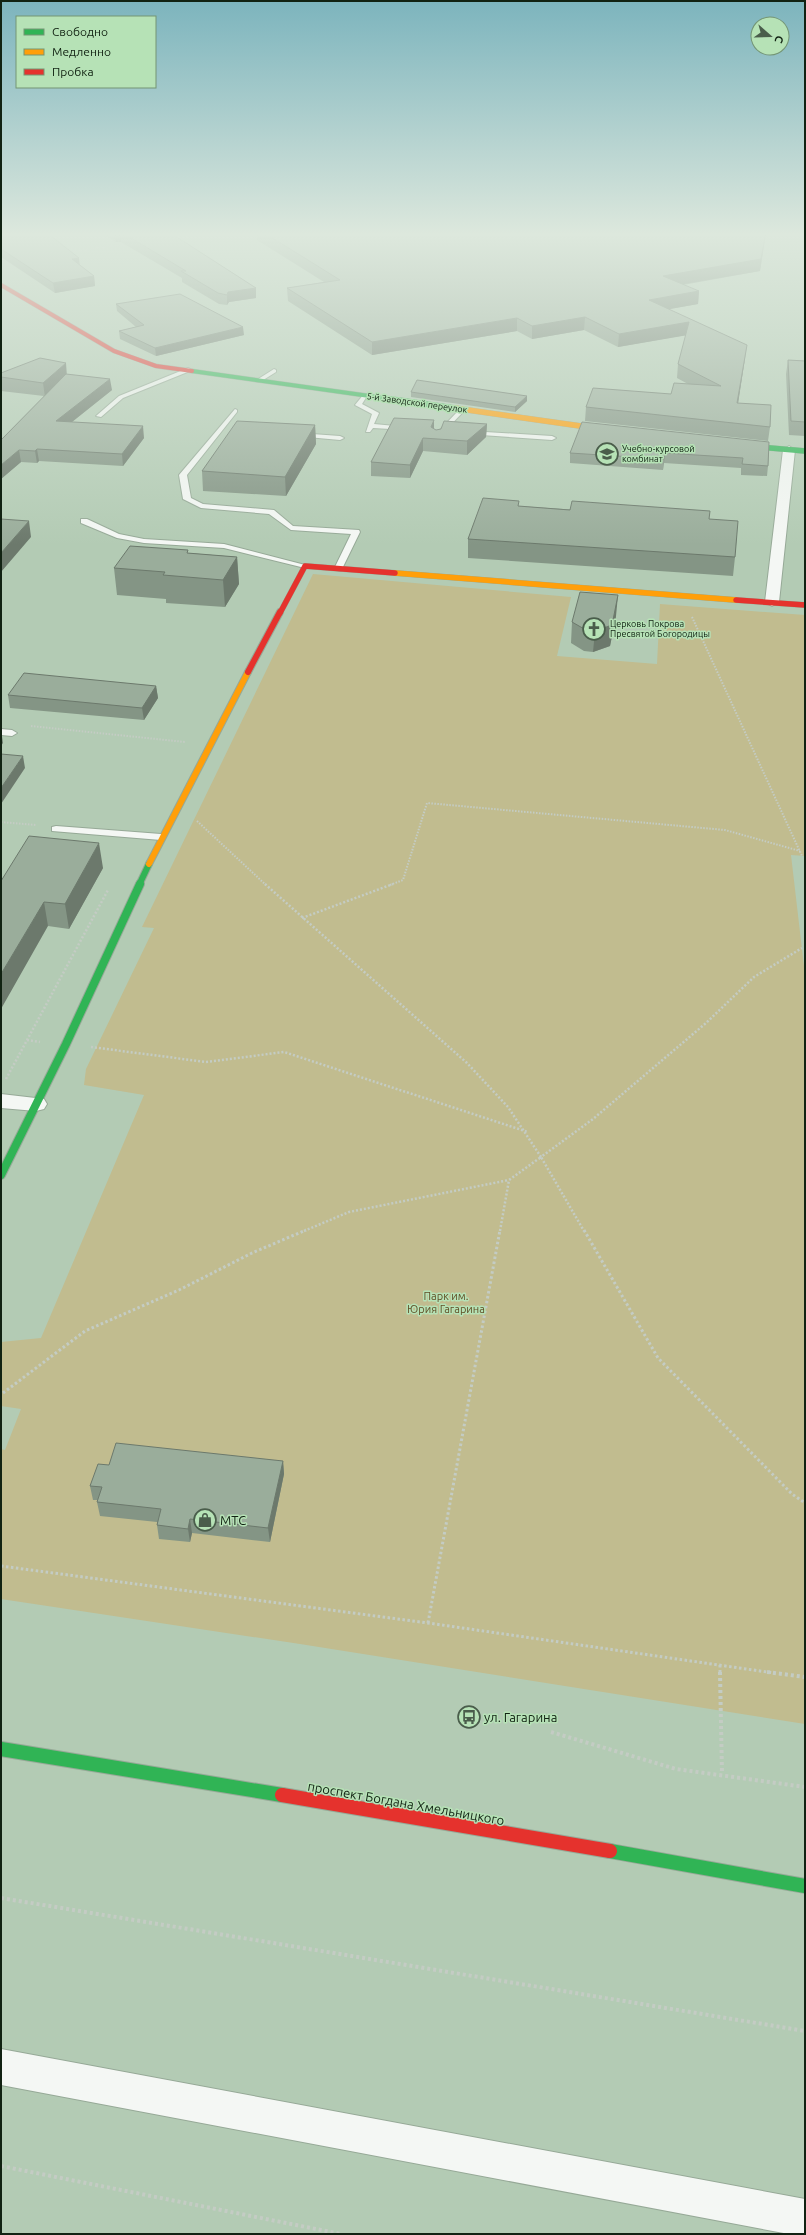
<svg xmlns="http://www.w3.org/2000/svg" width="806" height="2235" viewBox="0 0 806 2235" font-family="Ubuntu,sans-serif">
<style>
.green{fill:#c1bc8f}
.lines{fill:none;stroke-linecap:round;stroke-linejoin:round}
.lane-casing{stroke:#96a997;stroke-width:2}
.street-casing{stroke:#96a997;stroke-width:2}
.fast-far4-casing{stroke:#96a997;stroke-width:5}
.fast-far3-casing{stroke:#96a997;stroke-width:6}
.fast-far2-casing{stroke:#96a997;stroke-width:8}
.fast-far1-casing{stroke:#96a997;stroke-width:10}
.fast-casing{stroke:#96a997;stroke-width:16}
.slow-far1-casing{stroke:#96a997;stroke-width:6}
.slow-casing{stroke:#96a997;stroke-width:8}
.jam-far3-casing{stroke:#96a997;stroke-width:5}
.jam-far2-casing{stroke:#96a997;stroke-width:6}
.jam-far1-casing{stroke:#96a997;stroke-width:8}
.jam-casing{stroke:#96a997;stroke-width:16}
.path-far3{stroke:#c4ccc4;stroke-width:2;stroke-dasharray:1.5 1.5;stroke-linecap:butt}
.path-far2{stroke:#c4ccc4;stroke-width:2.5;stroke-dasharray:2 2;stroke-linecap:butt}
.path-far1{stroke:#c4ccc4;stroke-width:3;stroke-dasharray:2.5 2.5;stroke-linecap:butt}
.path{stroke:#c4ccc4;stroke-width:4;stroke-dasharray:3 3;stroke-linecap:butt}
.lane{fill:#f4f7f4;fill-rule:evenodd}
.street{fill:#f4f7f4;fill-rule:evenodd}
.fast-far4{stroke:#30b455;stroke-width:4}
.fast-far3{stroke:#30b455;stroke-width:5.5}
.fast-far2{stroke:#30b455;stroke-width:6}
.fast-far1{stroke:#30b455;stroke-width:8}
.fast{stroke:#30b455;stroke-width:14}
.slow-far1{stroke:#ff9f0a;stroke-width:5.5}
.slow{stroke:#ff9f0a;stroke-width:6}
.jam-far3{stroke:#e5322d;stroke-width:4}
.jam-far2{stroke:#e5322d;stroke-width:5.5}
.jam-far1{stroke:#e5322d;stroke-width:6}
.jam{stroke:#e5322d;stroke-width:14}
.rail{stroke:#c2c9c2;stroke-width:1.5;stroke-dasharray:3 3;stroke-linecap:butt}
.wall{fill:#849585}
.shaded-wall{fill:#6c796c}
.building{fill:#9aad9b;stroke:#6c796c}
.labels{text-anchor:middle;stroke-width:3;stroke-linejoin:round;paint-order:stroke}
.far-street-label{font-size:9px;fill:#112212;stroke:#b6e2b6}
.far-poi-label{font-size:9px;fill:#112212;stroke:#b6e2b6;text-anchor:start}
.park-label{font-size:11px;fill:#604e25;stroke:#b6e2b6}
.near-poi-label{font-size:13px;fill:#112212;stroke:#b6e2b6;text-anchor:start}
.near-street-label{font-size:13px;fill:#112212;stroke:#b6e2b6}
</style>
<rect width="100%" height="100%" fill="#b3cbb4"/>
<path class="green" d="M313,574L571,597L557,656L657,664L660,604L805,615V856L791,855L805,975V1724L300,1644L1,1599V1449L5,1450L21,1409L1,1406V1342L41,1338L144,1095L84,1085L86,1069L154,928L142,927Z"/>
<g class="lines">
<g class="lane-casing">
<path id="lane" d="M188,368L190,369V371L123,398L101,417L96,416L119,396Z
M274,369L276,370V372L260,382L255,381Z
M364,394L367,396L362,404L379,413L374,424L406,427L408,428V430L373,428L370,432H366L372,414L355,405Z
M235,409L237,410V412L187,475L191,498L203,504L274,510L293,526L359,530L360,532L341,571L334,569L351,534L291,530L269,514L201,508L183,499L179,475Z
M460,409L465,410L440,436H436V434Z
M469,431L552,436L556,438L552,440L467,434L465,433Z
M298,433L340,436L344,438L340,440L296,436L294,435Z
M81,519H87L119,534L144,539L224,544L309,566L305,568L224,548L144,543L117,538L81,523Z
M1,729L12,730L17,733L12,736L1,735Z
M56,826L161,834L166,837L161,840L52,831V827Z"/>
</g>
<g class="street-casing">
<path id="street" d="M789,446L795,450L779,602L772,606L765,602L783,450Z
M1,1094L44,1099L47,1104L44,1109L36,1111L1,1108Z
M1,2049L805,2199V2234H789L1,2085Z"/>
</g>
<g class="fast-far4-casing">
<path id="fast-far4" d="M192,371L398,400"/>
</g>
<g class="fast-far3-casing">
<path id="fast-far3" d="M391,399L454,408
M738,445L805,451"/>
</g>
<g class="fast-far2-casing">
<path id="fast-far2" d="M139,885L149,864"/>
</g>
<g class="fast-far1-casing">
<path id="fast-far1" d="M1,1175L66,1044L140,884"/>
</g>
<g class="fast-casing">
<path id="fast" d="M1,1749L282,1795
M610,1851L805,1886"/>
</g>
<g class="slow-far1-casing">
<path id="slow-far1" d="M454,408L609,430
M395,573L736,600"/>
</g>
<g class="slow-casing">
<path id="slow" d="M149,864L248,672"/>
</g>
<g class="jam-far3-casing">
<path id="jam-far3" d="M1,285L114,351L156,366L192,371"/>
</g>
<g class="jam-far2-casing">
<path id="jam-far2" d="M736,600L805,605
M280,613L305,566L395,573"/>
</g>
<g class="jam-far1-casing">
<path id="jam-far1" d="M248,672L280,612"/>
</g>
<g class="jam-casing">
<path id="jam" d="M282,1795L610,1851"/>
</g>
<path class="path-far3" d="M692,617L802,856
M31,726L185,742
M197,821L266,885
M1,822L36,825
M390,885L403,880L427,803L725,830L800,851"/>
<path class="path-far2" d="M265,884L467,1063L508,1107L541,1157L593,1119L706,1023L754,977L802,948
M302,918L393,884
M27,1040L40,1042
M91,1047L206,1062L284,1052L528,1132
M6,1079L108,890
M304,1231L349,1212L509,1180
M500,1231L509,1180L541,1157L584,1231"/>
<path class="path-far1" d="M584,1230L658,1358L792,1494L805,1503
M3,1393L85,1331L179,1290L252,1253L306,1230
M1,1566L428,1623L774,1673
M428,1623L500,1230
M720,1665V1673"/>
<path class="path" d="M720,1672L722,1774
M767,1672L805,1677
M551,1732L676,1769L805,1787
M1,1898L805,2031
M1,2166L341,2234"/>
<use href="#lane" class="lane"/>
<use href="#street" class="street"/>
<use href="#fast-far4" class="fast-far4"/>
<use href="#fast-far3" class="fast-far3"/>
<use href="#fast-far2" class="fast-far2"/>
<use href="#fast-far1" class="fast-far1"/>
<use href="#fast" class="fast"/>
<use href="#slow-far1" class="slow-far1"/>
<use href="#slow" class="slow"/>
<use href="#jam-far3" class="jam-far3"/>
<use href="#jam-far2" class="jam-far2"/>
<use href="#jam-far1" class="jam-far1"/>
<use href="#jam" class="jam"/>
<path class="rail" d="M166,239L214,232
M61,253L136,243
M1,262L17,259"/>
</g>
<path class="wall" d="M1,232L80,265L94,276L95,286L55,293L1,257Z
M99,232H169L256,288V298L229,302L227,305L219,304L182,282V278L121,242H116Z
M257,232H766L760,271L683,285L699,291L698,304L669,309L745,358L738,403L770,427L768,441L585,421L586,407L671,394L688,384L677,378L678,364L686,335L618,347L584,330L532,339L517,331L372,355L288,301L287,288L324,282L257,240Z
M116,304L244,335L156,356L120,339L119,331L136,327L117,311Z
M788,360L805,361V436L789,435L786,374Z
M1,373L67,374L112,390L72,422L144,438L123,466L39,461L37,463L21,462L1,479L44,396L1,391Z
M411,392L527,401L515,412L411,397Z
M487,424L486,437L467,455L423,451L410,478L371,476V462L434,429L436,430Z
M315,425L316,444L286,496L203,491L202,471Z
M769,442L768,466L767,476L741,475V468L664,463L663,470L570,463V453Z
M519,506L709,519L735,557L733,576L468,558V539Z
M189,553L237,557L239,584L225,607L166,603V599L117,595L114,568Z
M616,616L610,646L593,652L584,651L571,643L572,622Z
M156,686L158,698L144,720L10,708L8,695Z
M103,868L69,929L48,926L1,881Z
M283,1461L284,1474L270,1542L192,1533L190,1542L159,1539L157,1525V1522L100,1516L97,1502L98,1500H93L90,1486L109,1465Z"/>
<path class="shaded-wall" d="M115,232H120L121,242H116Z
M766,232L760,271L661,288L663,276Z
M79,258L80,267L72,259Z
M94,276L95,286L55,293L53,283Z
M256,288V298L229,302L227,305V295L228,292Z
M699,291L698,304L648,313L649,300Z
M585,317L584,330L532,339V326Z
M517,318V331L372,355V342Z
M689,322L688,335L618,347L619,334Z
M243,327L244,335L156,356L155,348Z
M747,345L745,358L736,417L737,403Z
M66,363L67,377L45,397L43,383Z
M110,379L112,390L58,433L56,421Z
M527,396V401L515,412V407Z
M434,420V433L431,427Z
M487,424L486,437L467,455V441Z
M315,425L316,444L286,496L285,477Z
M143,426L144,438L123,466L122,454Z
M423,438V451L410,478V465Z
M37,449L39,461L37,463L35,451Z
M19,450L21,462L1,479V465Z
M665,453L664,463L663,470L664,459Z
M29,521L31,537L1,572V553Z
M237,557L239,584L225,607L223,580Z
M618,595L616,616L610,646L593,652L595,631Z
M156,686L158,698L144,720L142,708Z
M1,730L3,743L1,746Z
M23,756L25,768L1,804V788Z
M99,843L103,868L69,929L65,904Z
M44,902L48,926L1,1009V974Z
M283,1461L284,1474L270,1542L268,1528Z
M190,1519L192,1533L190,1542L188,1529Z"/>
<path class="building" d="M1,232H46L79,258L72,259L94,276L53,283L1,249Z
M121,232H169L256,288L228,292L227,295L218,293L181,271H186Z
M263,232H766L761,259L663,276L699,291L649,300L747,345L737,403L771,405L770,427L586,407L593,388L671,394L674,383L721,386L678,364L689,322L619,334L585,317L532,326L517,318L372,342L287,288L340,280Z
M180,294L243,327L155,348L119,331L144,325L116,304Z
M40,358L66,363L43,383L1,377V373Z
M788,360L805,361V422L791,421Z
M66,374L110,379L56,421L143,426L122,454L37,449L35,451L19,450L1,465V440Z
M417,380L527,396L515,407L411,392Z
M394,418L434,420L431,427L436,430L441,429L444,421L487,424L467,441L423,438L410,465L371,462Z
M237,421L315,425L285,477L202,471Z
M582,422L769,442L768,466L742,464L743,458L665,453L664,459L570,453Z
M483,498L519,501L518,506L570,510L572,501L710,511L709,519L738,521L735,557L468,539Z
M1,519L29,521L1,553Z
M130,546L188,550L187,553L237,557L223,580L163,575L165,572L114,568Z
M580,592L618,595L612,625L595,631L586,630L572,622Z
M24,673L156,686L142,708L8,695Z
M1,754L23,756L1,788Z
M29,836L99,843L65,904L44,902L1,974V881Z
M116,1443L283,1461L268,1528L190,1519L188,1529L157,1525L161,1509L97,1502L102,1487L90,1486L98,1464L109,1465Z"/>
<linearGradient id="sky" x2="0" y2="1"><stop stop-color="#7cb4bd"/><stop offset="0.43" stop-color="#dde8dd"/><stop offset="1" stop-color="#dde8dd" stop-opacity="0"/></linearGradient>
<rect width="806" height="545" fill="url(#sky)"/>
<defs>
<g id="university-ring" transform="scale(1.15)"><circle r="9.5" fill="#b6e2b6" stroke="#4a5d4b" stroke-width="1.5"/><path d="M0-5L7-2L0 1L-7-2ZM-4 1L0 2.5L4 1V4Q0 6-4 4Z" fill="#4a5d4b"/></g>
<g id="church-ring" transform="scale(1.15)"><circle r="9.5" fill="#b6e2b6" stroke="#4a5d4b" stroke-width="1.5"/><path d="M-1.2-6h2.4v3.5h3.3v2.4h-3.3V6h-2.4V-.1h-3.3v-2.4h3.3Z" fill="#4a5d4b"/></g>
<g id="shop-ring" transform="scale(1.15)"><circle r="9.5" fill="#b6e2b6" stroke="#4a5d4b" stroke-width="1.5"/><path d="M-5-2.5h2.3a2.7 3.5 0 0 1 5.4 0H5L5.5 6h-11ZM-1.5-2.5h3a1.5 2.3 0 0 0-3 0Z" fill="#4a5d4b"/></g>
<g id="bus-ring" transform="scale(1.15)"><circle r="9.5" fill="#b6e2b6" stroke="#4a5d4b" stroke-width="1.5"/><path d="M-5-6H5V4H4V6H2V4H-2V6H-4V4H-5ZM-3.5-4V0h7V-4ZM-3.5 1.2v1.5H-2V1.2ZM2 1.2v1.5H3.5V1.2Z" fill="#4a5d4b"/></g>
</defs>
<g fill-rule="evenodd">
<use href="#university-ring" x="607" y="454"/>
<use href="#church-ring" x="594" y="629"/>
<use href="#shop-ring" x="205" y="1520"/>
<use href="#bus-ring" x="469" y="1717"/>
</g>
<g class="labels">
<g class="far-street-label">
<text transform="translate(417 403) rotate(8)" y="3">5-й Заводской переулок</text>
</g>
<g class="far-poi-label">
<text x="622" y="452">Учебно-курсовой<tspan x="622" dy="10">комбинат</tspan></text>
<text x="610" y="627">Церковь Покрова<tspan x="610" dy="10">Пресвятой Богородицы</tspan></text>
</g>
<g class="park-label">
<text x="446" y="1300">Парк им.<tspan x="446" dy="13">Юрия Гагарина</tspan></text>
</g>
<g class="near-poi-label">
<text x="220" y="1525">МТС</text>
<text x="484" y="1722">ул. Гагарина</text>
</g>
<g class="near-street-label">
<text transform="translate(406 1803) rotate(10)" y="5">проспект Богдана Хмельницкого</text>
</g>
</g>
<rect width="806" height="2235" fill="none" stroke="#112212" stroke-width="4"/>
<rect x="16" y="16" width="140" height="72" fill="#b6e2b6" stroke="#749574"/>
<rect x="24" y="29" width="20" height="6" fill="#30b455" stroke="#749574"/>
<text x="52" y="36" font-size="12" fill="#112212">Свободно</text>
<rect x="24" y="49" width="20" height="6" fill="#ff9f0a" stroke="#749574"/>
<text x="52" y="56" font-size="12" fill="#112212">Медленно</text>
<rect x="24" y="69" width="20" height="6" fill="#e5322d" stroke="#749574"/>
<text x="52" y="76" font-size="12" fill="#112212">Пробка</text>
<g transform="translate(770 36) rotate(110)"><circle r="19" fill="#b6e2b6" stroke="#749574"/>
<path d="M0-3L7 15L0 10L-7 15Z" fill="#4a5d4b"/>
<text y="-6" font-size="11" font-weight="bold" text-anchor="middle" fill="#112212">С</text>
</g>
</svg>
